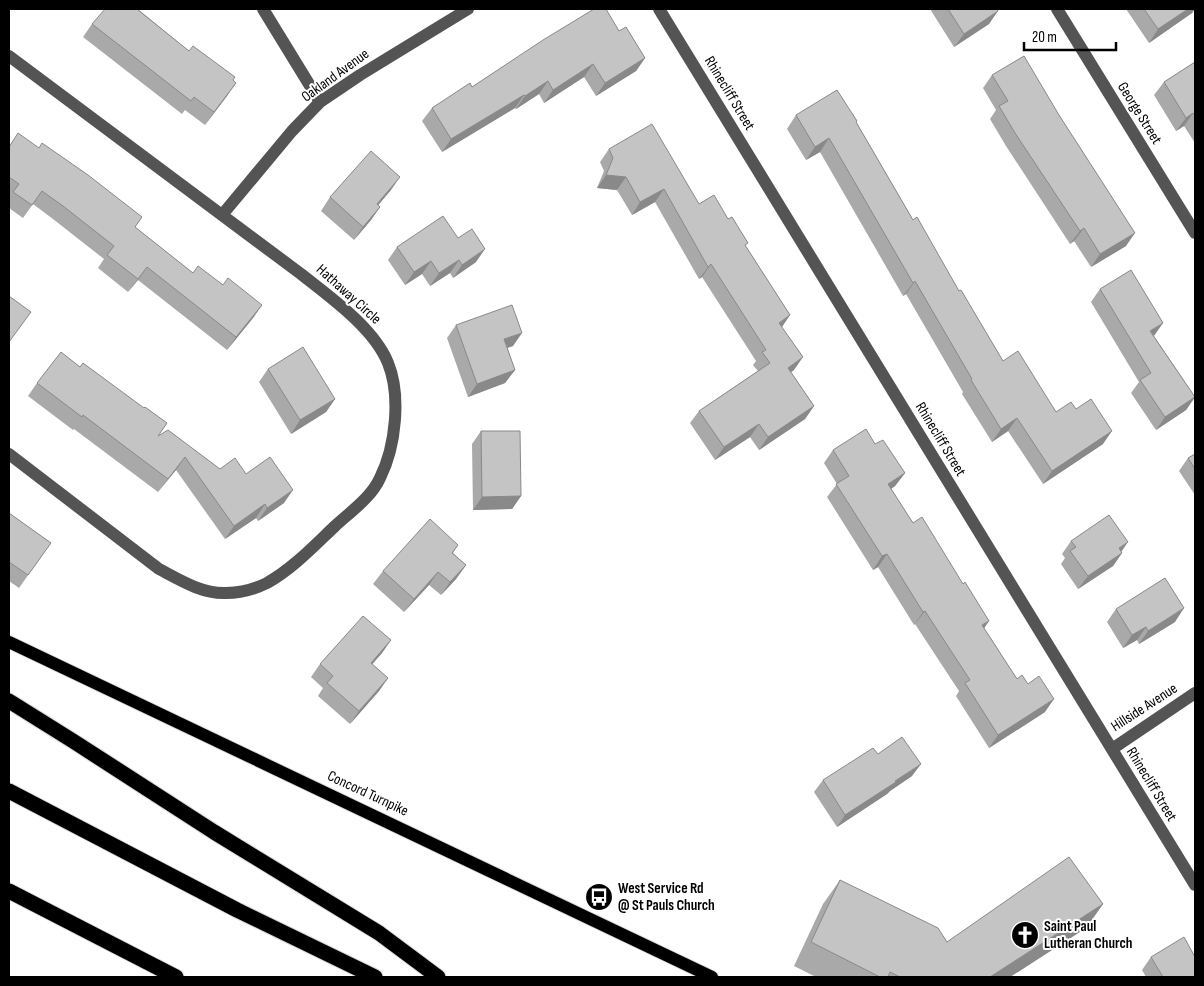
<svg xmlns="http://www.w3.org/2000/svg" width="1204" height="986" viewBox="0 0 1204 986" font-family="'Sofia Sans Condensed',sans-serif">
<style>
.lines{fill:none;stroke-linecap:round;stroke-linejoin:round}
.major-casing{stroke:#dbdbdb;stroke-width:14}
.highway-casing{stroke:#dbdbdb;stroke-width:17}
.minor{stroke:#545454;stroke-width:12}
.major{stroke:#000;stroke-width:12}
.highway{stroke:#000;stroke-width:15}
.wall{fill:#a9a9a9}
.shaded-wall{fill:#898989}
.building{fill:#c4c4c4;stroke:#898989}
.labels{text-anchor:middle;stroke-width:4;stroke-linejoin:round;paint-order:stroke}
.street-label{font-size:15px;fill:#000;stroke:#fff}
.poi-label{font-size:15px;font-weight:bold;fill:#000;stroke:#fff;text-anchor:start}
</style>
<rect width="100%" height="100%" fill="#fff"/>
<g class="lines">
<g class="major-casing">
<path id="major" d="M9,642L712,977"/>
</g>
<g class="highway-casing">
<path id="highway" d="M9,701L73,741L214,832L379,933L438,977
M9,791L237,910L375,977
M9,891L176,977"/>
</g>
<path class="minor" d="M263,9L320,102
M659,9L1195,885
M1057,9L1195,233
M9,56L301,274C330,297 374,328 388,363C401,395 396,446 380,478C371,498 350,512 334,527C313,547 292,569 267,583C255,589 239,593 226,593C202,594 180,580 159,569L9,454
M222,215L292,131L320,102L360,75L468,9
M1112,749L1195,693"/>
<use href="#major" class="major"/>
<use href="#highway" class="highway"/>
</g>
<path class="wall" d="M140,9L139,10L189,51L233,80L227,96L205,125L185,110L182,114L83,37L92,24Z
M930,9H997L989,24L954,47Z
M1126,9H1195L1192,13L1149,43Z
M619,31L645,58L636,71L596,96L584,77L544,103L539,94L516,109L515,108L442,152L422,121L432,108L472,87Z
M1195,62V143L1184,126L1176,131L1154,95L1164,82Z
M992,75L1126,246L1091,267L1074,241L1070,244L1006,146L990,119L996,110L983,88Z
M796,115L857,121L856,122L913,220L1003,361L1056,412L1076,409L1103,444L1043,484L1008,431L992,442L962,394L963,392L906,294L903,296L820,152L806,160L787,129Z
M9,147L39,148L142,217L135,227L193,273L223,285L262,305L253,318L227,350L138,280L128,292L98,268L104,259L53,219L33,204L23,218L9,208V198L10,197H9Z
M609,149L699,204L728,219L790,315L782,327L794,370L791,372L814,406L805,419L759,450L750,437L715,460L690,423L699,411L758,371L753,365L756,361L702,277L699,279L655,202L632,215L617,190L597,188L604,171L600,162Z
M391,190L378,205L380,207L371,220L354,240L321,211L330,197Z
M458,238L476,262L453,278L450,273L430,286L422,274L405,285L388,260L397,247Z
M1100,289L1154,336L1195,397L1186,410L1156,430L1131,393L1139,382L1091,302Z
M456,325L513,346L507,348L515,370L505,383L468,397L447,338Z
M268,369L335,399L326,412L291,434L259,382Z
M37,383L158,436L220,469L246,474L284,503L258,521L256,518L225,539L176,470L158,492L74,429L73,430L28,396Z
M481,431L521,496L512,509L473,510L472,444Z
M875,444L905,473L895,486L891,489L913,523L963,584L989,621L984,628L1017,679L1045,712L989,748L956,696L959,691L915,624L914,625L878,567L873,570L827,497L837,484L824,463L833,450Z
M1195,454V495L1179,471L1188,458Z
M9,513L51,543L19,588L9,581Z
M1071,541L1122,553L1113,566L1078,589L1061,564L1065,558L1062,554Z
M458,545L453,553L466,565L456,579L441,595L429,585L404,612L373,584L383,571Z
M1116,609L1175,622L1139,644L1137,640L1123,648L1107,622Z
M391,640L382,653L372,664L388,678L379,691L350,724L318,696L323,688L311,677L320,664Z
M878,754L912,776L890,791L887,794L837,827L814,792L823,780Z
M840,880L947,942L1103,904L1086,928L1010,977H816L794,966L823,904Z
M1151,957L1195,977H1146L1142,970Z"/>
<path class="shaded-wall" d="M1188,9H1195L1192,13L1149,43L1158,29Z
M998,11L989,24L954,47L964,34Z
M645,58L636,71L596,96L605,83Z
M593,64L584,77L544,103L553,90Z
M548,81L539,94L516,109L525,96Z
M236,83L227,96L205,125L214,112Z
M524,95L515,108L442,152L451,139Z
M1193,113L1184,126L1176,131L1186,118Z
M829,138L820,152L806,160L815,147Z
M606,175L626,177L617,190L597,188Z
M400,177L391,190L368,217L377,204Z
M664,189L655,202L632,215L640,202Z
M380,207L371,220L354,240L363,227Z
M1084,228L1074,241L1070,244L1080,231Z
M1135,233L1126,246L1091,267L1100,254Z
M485,249L476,262L453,278L462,265Z
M459,260L450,273L430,286L439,273Z
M431,261L422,274L405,285L414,272Z
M711,264L702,277L699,279L708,267Z
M147,267L138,280L128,292L138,279Z
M915,281L906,294L903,296L913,283Z
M262,305L253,318L227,350L236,337Z
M790,315L781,328L779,323Z
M1163,323L1154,336L1150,331Z
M522,333L513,346L494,352L504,339Z
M803,357L794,370L779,380L788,368Z
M515,370L505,383L468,397L477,384Z
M1195,397L1186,410L1156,430L1165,417Z
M335,399L326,412L291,434L300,420Z
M814,406L805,419L759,450L768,437Z
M1017,418L1008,431L992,442L1001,429Z
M759,424L750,437L715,460L724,447Z
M1112,431L1103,444L1043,484L1052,471Z
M185,457L176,470L158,492L168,479Z
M905,473L895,486L879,497L888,484Z
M293,490L284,503L258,521L267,508Z
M521,496L512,509L473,510L482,497Z
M265,504L256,518L225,539L234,526Z
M1128,542L1119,555L1122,553L1113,566L1078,589L1088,576L1119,548Z
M887,554L878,567L873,570L882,556Z
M466,565L456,579L441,595L450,582Z
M438,572L429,585L404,612L414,599Z
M1184,608L1175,622L1139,644L1148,631Z
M925,611L915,624L914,625L923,612Z
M989,621L980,634L982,625Z
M1146,627L1137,640L1123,648L1132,635Z
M391,640L382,653L362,676L371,663Z
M388,678L379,691L350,724L359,711Z
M1054,699L1045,712L989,748L998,735Z
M921,764L912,776L890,791L887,794L837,827L845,815Z
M1103,904L1086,928L1010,977H990Z"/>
<path class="building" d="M105,9H139L138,10L189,51L193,46L235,77L233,80L236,83L214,112L194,97L191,101L92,24Z
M594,9H606L619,31L626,27L645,58L605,83L593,64L553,90L548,81L525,96L524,95L451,139L432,108L470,83L472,87L543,40Z
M948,9H997L998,11L964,34Z
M1144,9H1188L1158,29Z
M1024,56L1059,115L1135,233L1100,254L1084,228L1080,231L1015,133L999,106L1008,101L992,75Z
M1195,62V116L1193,113L1186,118L1164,82Z
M837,90L857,121L856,122L913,220L917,217L959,291L961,290L1003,361L1018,351L1056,412L1071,402L1076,409L1091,399L1112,431L1052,471L1017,418L1001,429L971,380L972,379L915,281L913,283L829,138L815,147L796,115Z
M652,124L699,204L714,195L728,219L732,217L748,243L745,245L790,315L779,323L803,357L788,368L814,406L768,437L759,424L724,447L699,411L770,363L762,352L766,350L711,264L708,267L664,189L640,202L626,177L606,175L613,158L609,149Z
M18,133L39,148L42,143L88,175L142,217L135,227L193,273L198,266L223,285L228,278L262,305L236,337L147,267L138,279L107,255L114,246L63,206L42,191L32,205L13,192L19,184L9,177V147Z
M371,151L400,177L377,204L380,207L363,227L330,197Z
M443,216L458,238L472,229L485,249L462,265L459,260L439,273L431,261L414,272L397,247Z
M1131,270L1163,323L1150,331L1195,397L1165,417L1140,380L1151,373L1100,289Z
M9,296L31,312L9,342Z
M512,305L522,333L504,339L515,370L477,384L456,325Z
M303,347L335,399L300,420L268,369Z
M61,352L80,367L83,363L144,408L145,407L167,423L158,436L168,430L220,469L235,458L246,474L270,457L293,490L267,508L265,504L234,526L185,457L168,479L83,415L82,417L37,383Z
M866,429L875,444L883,440L905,473L888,484L913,523L922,517L963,584L965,582L989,621L982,625L1017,679L1022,675L1028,684L1039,676L1054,699L998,735L965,683L970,680L925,611L923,612L887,554L882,556L836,484L849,476L833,450Z
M481,431H520L521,496L482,497Z
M1195,454V469L1188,458Z
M9,513L51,543L28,575L9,562Z
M1109,515L1128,542L1119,548L1122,553L1088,576L1070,551L1076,547L1071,541Z
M430,519L458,545L452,553L466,565L450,582L438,572L414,599L383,571Z
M1165,578L1184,608L1148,631L1146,627L1132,635L1116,609Z
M363,616L391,640L371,663L388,678L359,711L327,683L333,676L320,664Z
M902,737L921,764L895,781L896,782L845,815L823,780L873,748L878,754Z
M1069,857L1103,904L990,977H900L890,972L888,977H880L811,942L840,880L938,928L947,942Z
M1184,937L1195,957V977H1163L1151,957Z"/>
<defs>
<g id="bus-disc" transform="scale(1.4375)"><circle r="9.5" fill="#000" stroke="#fff"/><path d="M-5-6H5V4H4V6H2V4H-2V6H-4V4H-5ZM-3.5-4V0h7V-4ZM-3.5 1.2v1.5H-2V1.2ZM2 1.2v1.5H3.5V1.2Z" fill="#fff"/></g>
<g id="church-disc" transform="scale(1.4375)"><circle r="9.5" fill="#000" stroke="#fff"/><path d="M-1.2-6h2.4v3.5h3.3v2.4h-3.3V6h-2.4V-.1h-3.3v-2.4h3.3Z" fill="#fff"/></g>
</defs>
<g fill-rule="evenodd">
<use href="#bus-disc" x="599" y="897"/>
<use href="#church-disc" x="1025" y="935"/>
</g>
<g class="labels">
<g class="street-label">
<text transform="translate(335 75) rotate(-36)" y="5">Oakland Avenue</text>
<text transform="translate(730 93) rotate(59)" y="5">Rhinecliff Street</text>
<text transform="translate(1140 113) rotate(58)" y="5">George Street</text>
<text transform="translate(349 294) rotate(42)" y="5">Hathaway Circle</text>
<text transform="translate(941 439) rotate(59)" y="5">Rhinecliff Street</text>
<text transform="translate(1144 707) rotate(-33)" y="5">Hillside Avenue</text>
<text transform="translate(1152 784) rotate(59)" y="5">Rhinecliff Street</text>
<text transform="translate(368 793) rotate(25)" y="5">Concord Turnpike</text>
</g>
<g class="poi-label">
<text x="618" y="893">West Service Rd<tspan x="618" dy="17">@ St Pauls Church</tspan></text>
<text x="1044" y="931">Saint Paul<tspan x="1044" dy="17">Lutheran Church</tspan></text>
</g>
</g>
<rect width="1204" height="986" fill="none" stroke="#000000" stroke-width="20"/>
<path d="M1024 42v8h92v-8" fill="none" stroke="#000000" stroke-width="2.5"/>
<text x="1032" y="42" font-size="15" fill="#000000" stroke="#ffffff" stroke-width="4" paint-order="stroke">20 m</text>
</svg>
